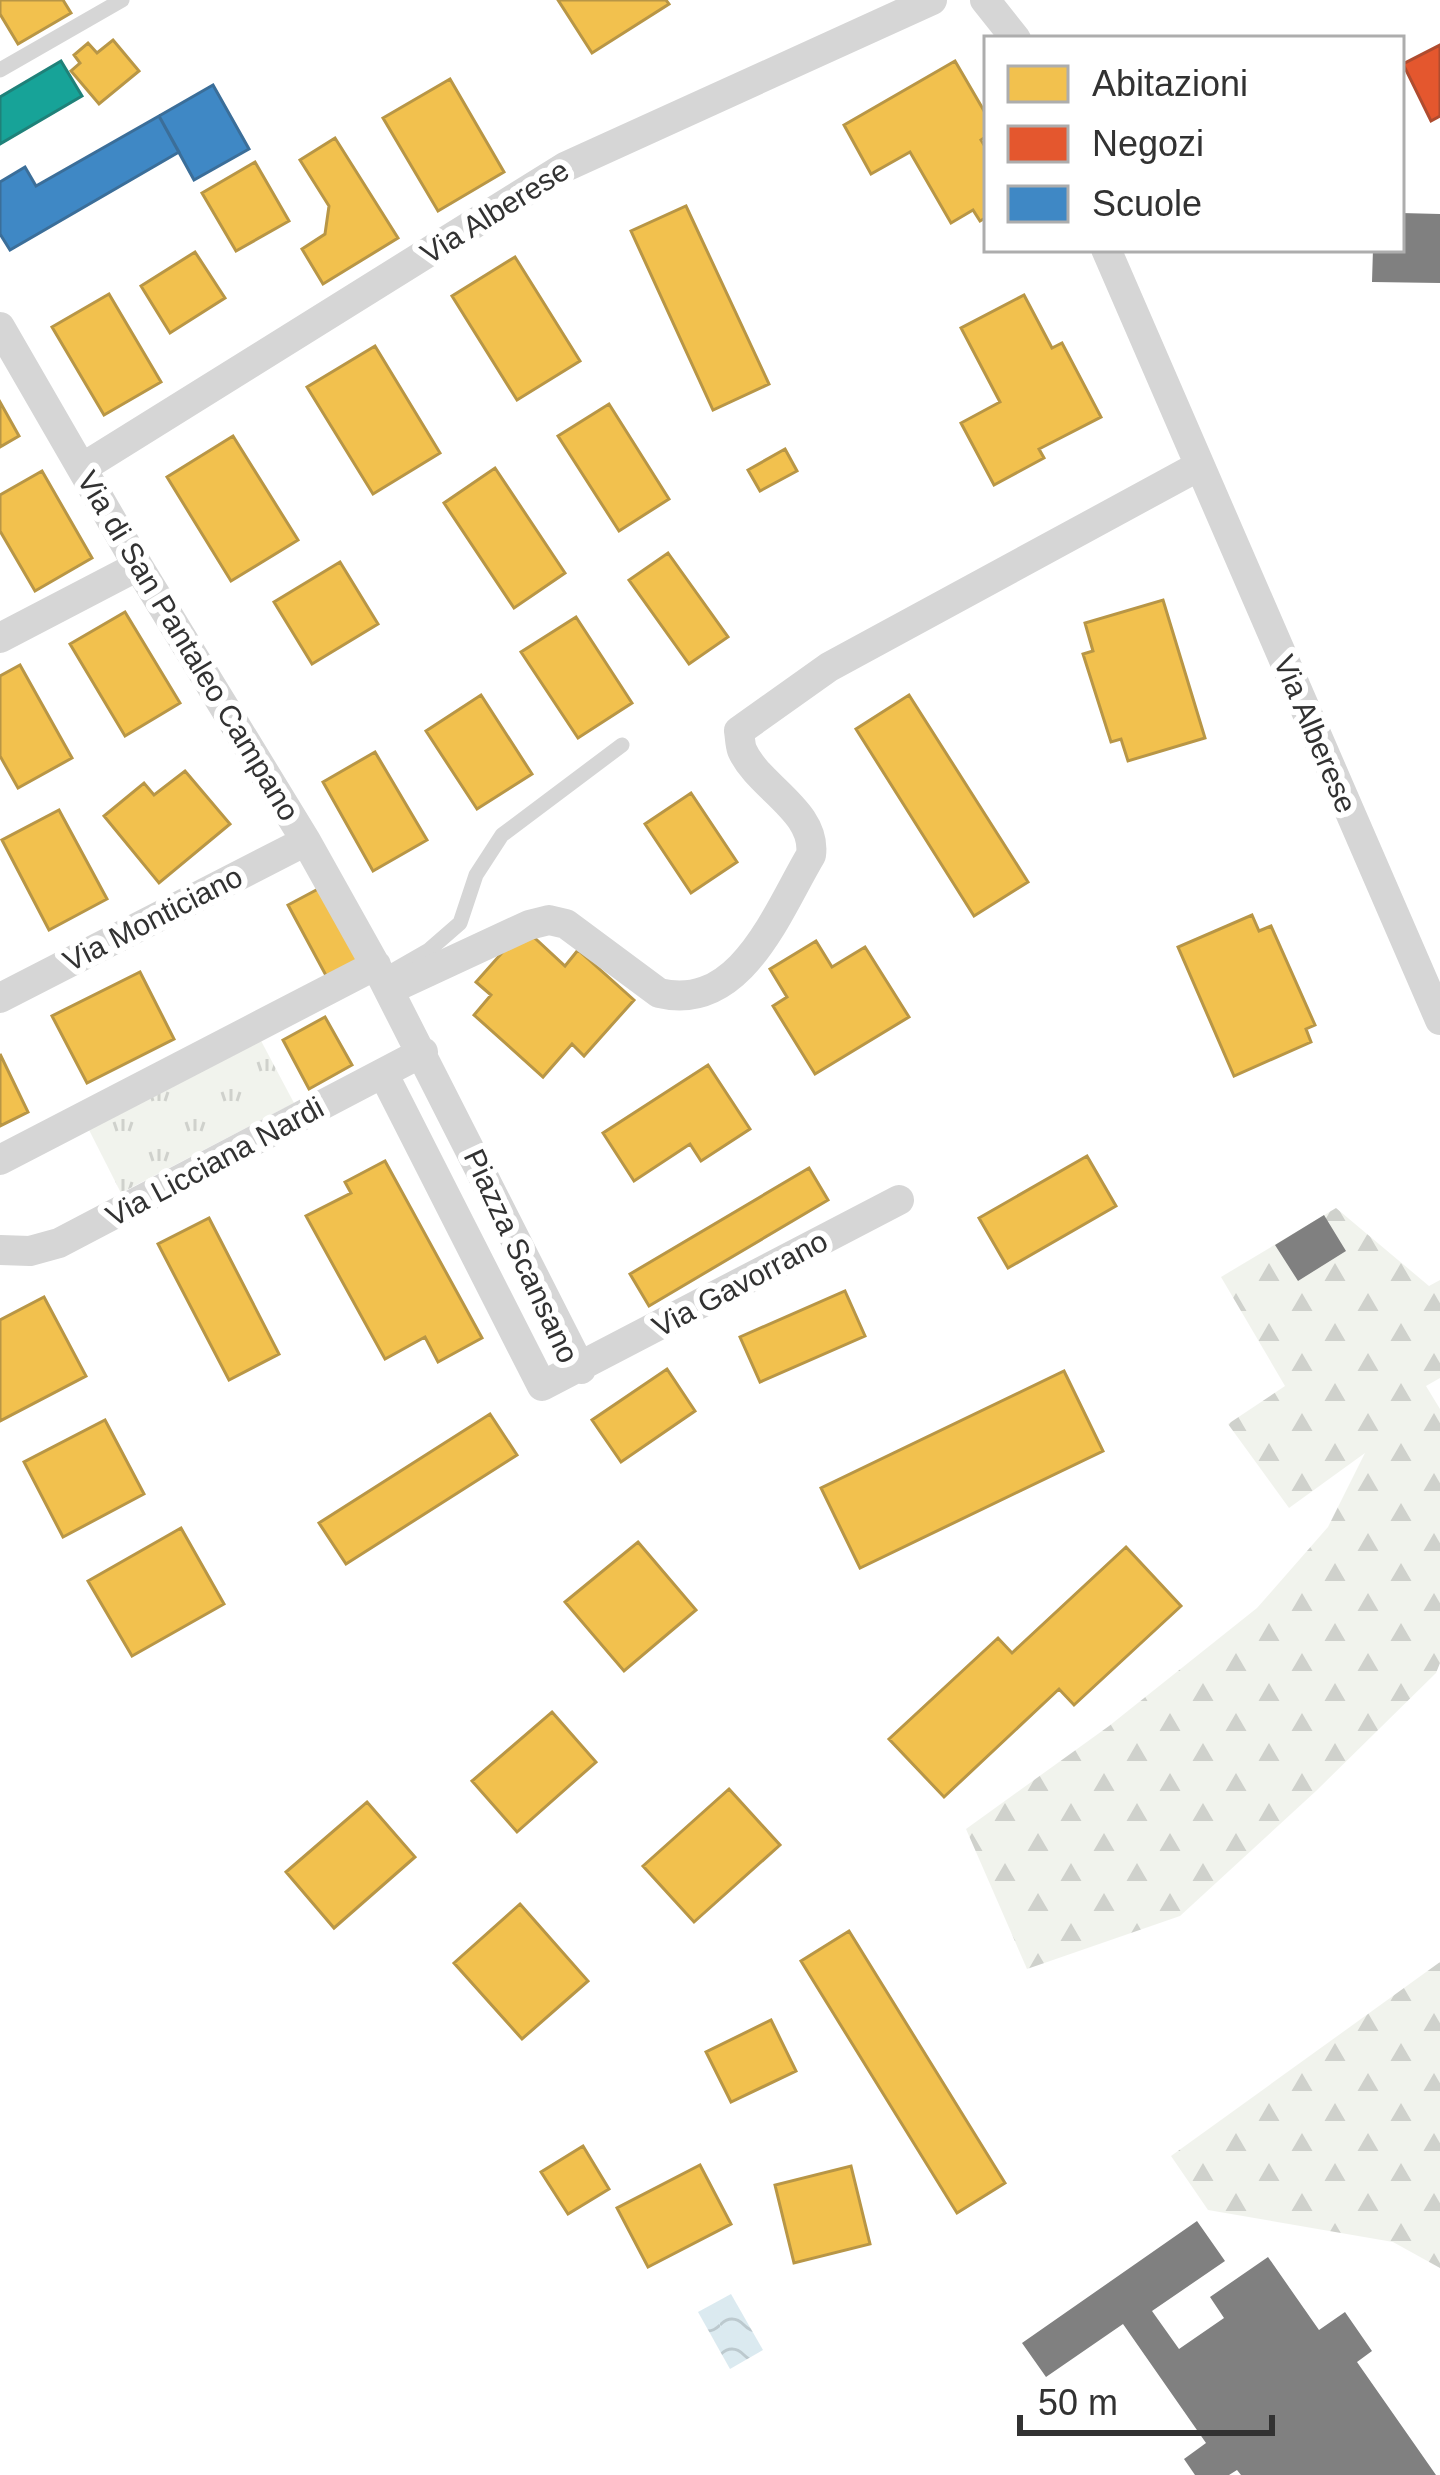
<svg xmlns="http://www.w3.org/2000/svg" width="1440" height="2475" viewBox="0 0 1440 2475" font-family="Helvetica,sans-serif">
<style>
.forest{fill:url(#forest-firs)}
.park{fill:url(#park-tufts)}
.water{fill:url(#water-waves)}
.homes{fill:#f2c14e;stroke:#b89646;stroke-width:3}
.shops{fill:#e4572e;stroke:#af4c2f;stroke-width:3}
.schools{fill:#3f88c5;stroke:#3b6e99;stroke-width:3}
.public{fill:#17a398;stroke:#1f8179;stroke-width:3}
.building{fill:#808080}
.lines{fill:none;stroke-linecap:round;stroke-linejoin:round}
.lane{stroke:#d6d6d6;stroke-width:15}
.street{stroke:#d6d6d6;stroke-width:30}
.labels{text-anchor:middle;stroke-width:12;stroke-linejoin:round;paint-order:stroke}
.street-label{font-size:30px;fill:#323232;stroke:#fff}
</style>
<defs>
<pattern id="forest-firs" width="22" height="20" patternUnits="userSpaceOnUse" patternTransform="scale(3)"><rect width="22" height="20" fill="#f1f3ed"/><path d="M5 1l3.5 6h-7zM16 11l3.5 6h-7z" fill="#cfd1cc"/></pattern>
<pattern id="park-tufts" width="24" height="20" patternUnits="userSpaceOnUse" patternTransform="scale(3)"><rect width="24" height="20" fill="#f1f3ed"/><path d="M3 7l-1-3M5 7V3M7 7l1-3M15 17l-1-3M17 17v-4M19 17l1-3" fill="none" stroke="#cfd1cc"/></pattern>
<pattern id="water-waves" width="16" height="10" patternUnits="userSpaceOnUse" patternTransform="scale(3)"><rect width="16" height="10" fill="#dbeaf0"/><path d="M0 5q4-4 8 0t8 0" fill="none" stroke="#bcc9ce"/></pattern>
</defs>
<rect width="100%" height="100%" fill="#fff"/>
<path class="forest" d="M1336,1208L1429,1286L1440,1280V1378L1426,1386L1440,1409V1663L1436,1673L1316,1791L1180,1916L1027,1969L966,1829L1109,1726L1257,1608L1328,1527L1365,1453L1289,1508L1228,1424L1285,1386L1221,1277Z
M1440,1962V2268L1393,2242L1208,2210L1171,2156Z"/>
<path class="park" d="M259,1037L294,1103L121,1193L87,1126Z"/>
<path class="water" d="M731,2294L763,2350L730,2369L698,2312Z"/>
<path class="homes" d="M0,0H63L71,13L18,44L0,14Z
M558,0H666L669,4L592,53Z
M113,40L139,71L99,104L71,71L80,63L74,55L88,43L97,53Z
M955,61L987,116V136L981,140L987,150V217L980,221L973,210L951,223L910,152L871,174L844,125Z
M450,79L504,172L438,211L383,118Z
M335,138L398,238L323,284L302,249L325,234L329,206L300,160Z
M255,162L289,221L236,251L202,193Z
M686,206L769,384L713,410L631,231Z
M195,252L225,298L170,333L141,286Z
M515,257L580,361L517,400L452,296Z
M109,294L161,382L104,415L52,327Z
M1024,295L1052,348L1062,343L1101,417L1039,449L1044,458L994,485L961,423L1000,402L961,328Z
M375,346L440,453L373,494L307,387Z
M0,402L19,436L0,447Z
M609,404L669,499L619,531L558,436Z
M233,436L298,540L231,581L167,477Z
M785,449L797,471L760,491L748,470Z
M495,468L565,573L514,608L444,503Z
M42,471L92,558L35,591L0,531V495Z
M668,553L728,637L689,664L629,580Z
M340,562L378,624L312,664L274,602Z
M1163,600L1205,738L1128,761L1121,739L1111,742L1083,654L1093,651L1085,623Z
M125,612L180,703L125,736L70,644Z
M576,617L632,703L578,738L521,652Z
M20,665L72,758L18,788L0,756V676Z
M481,695L532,774L477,809L426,731Z
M909,695L1028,882L974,916L856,729Z
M375,752L427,840L373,871L323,782Z
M185,771L230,824L159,883L104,816L144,783L154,795Z
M691,793L737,862L691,893L645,824Z
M59,810L107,899L49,930L2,840Z
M320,888L360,964L329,981L288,905Z
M1252,915L1259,931L1271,926L1315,1025L1306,1029L1311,1042L1234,1076L1178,947Z
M524,928L565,966L578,950L634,1000L584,1056L572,1044L543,1077L474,1015L491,995L476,982Z
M816,941L832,967L865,947L909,1017L815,1074L773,1006L787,997L770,969Z
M140,972L174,1039L87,1083L52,1016Z
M325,1017L352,1065L309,1089L283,1040Z
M0,1054L28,1112L0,1126Z
M708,1065L750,1129L701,1161L690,1144L634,1181L603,1133Z
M1087,1156L1116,1206L1008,1268L979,1218Z
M385,1161L482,1338L438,1362L425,1337L385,1359L306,1216L351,1193L345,1182Z
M809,1168L828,1200L649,1306L630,1274Z
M209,1218L279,1354L229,1380L158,1244Z
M845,1291L865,1336L760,1382L740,1337Z
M44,1297L86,1376L0,1421V1320Z
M667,1369L695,1411L621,1462L592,1420Z
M1064,1371L1103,1451L860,1568L821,1488Z
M490,1414L517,1455L346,1564L319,1523Z
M105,1420L144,1494L63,1537L24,1462Z
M181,1528L224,1604L132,1656L88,1581Z
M638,1542L696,1610L624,1671L565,1602Z
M1126,1547L1181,1606L1074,1705L1059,1689L944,1797L889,1739L998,1638L1012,1653Z
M552,1712L596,1762L517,1832L472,1781Z
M729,1789L780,1845L694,1922L643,1866Z
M367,1802L415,1857L334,1928L286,1872Z
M520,1904L588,1981L522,2039L454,1963Z
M849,1931L1005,2183L957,2213L801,1961Z
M771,2020L796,2071L731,2102L706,2052Z
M583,2146L609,2189L568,2214L541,2172Z
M700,2165L731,2224L648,2267L617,2208Z
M851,2166L870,2244L794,2263L775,2185Z"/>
<path class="shops" d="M1440,45V116L1431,121L1403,64Z"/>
<path class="schools" d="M213,85L249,149L194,180L159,116Z
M159,116L179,152L10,250L0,234V182L25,167L36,186Z"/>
<path class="public" d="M61,61L82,96L0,144V97Z"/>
<path class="building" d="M1401,213L1440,214V283L1372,282L1373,249H1401Z
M1324,1215L1346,1251L1298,1281L1275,1245Z
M1197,2221L1225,2261L1152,2311L1179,2349L1224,2318L1210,2297L1268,2257L1319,2330L1345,2312L1372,2351L1357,2362L1436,2475H1241L1237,2470L1229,2475H1195L1184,2459L1206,2443L1123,2324L1046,2377L1022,2343Z"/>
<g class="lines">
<path class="lane" d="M0,70L122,0
M382,977L429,950L460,923L476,875L502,835L622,745"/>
<path class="street" d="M985,0L1016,39
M1106,249L1440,1020
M0,327L138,566L306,841L382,977L581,1369
M82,468L565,167L932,0
M0,638L138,566
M389,990L529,925L549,920L566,924L659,993C741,1013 777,912 811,855C817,811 758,787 742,750C740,744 740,737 739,731L829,667L1199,466
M0,998L306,841
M383,1073L542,1386L899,1200
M0,1160L376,965
M0,1250L30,1251L59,1243L423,1052"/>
</g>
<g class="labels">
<g class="street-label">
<text transform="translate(495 212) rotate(-32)" y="10">Via Alberese</text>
<text transform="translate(188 646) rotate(59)" y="10">Via di San Pantaleo Campano</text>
<text transform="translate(1315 734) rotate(67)" y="10">Via Alberese</text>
<text transform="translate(153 919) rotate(-27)" y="10">Via Monticiano</text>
<text transform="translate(215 1162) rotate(-28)" y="10">Via Licciana Nardi</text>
<text transform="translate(521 1256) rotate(65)" y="10">Piazza Scansano</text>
<text transform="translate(740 1284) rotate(-28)" y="10">Via Gavorrano</text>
</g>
</g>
<rect x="984" y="36" width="420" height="216" fill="#ffffff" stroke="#adadad" stroke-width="3"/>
<rect x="1008" y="66" width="60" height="36" fill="#f2c14e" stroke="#adadad" stroke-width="3"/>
<text x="1092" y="96" font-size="36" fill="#323232">Abitazioni</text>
<rect x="1008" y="126" width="60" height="36" fill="#e4572e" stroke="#adadad" stroke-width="3"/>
<text x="1092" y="156" font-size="36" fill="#323232">Negozi</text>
<rect x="1008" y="186" width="60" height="36" fill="#3f88c5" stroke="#adadad" stroke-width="3"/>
<text x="1092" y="216" font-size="36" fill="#323232">Scuole</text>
<path d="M1020 2415v18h252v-18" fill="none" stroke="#323232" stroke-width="6"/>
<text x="1038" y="2415" font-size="36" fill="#323232" stroke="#ffffff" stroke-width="9" paint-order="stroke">50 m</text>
</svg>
